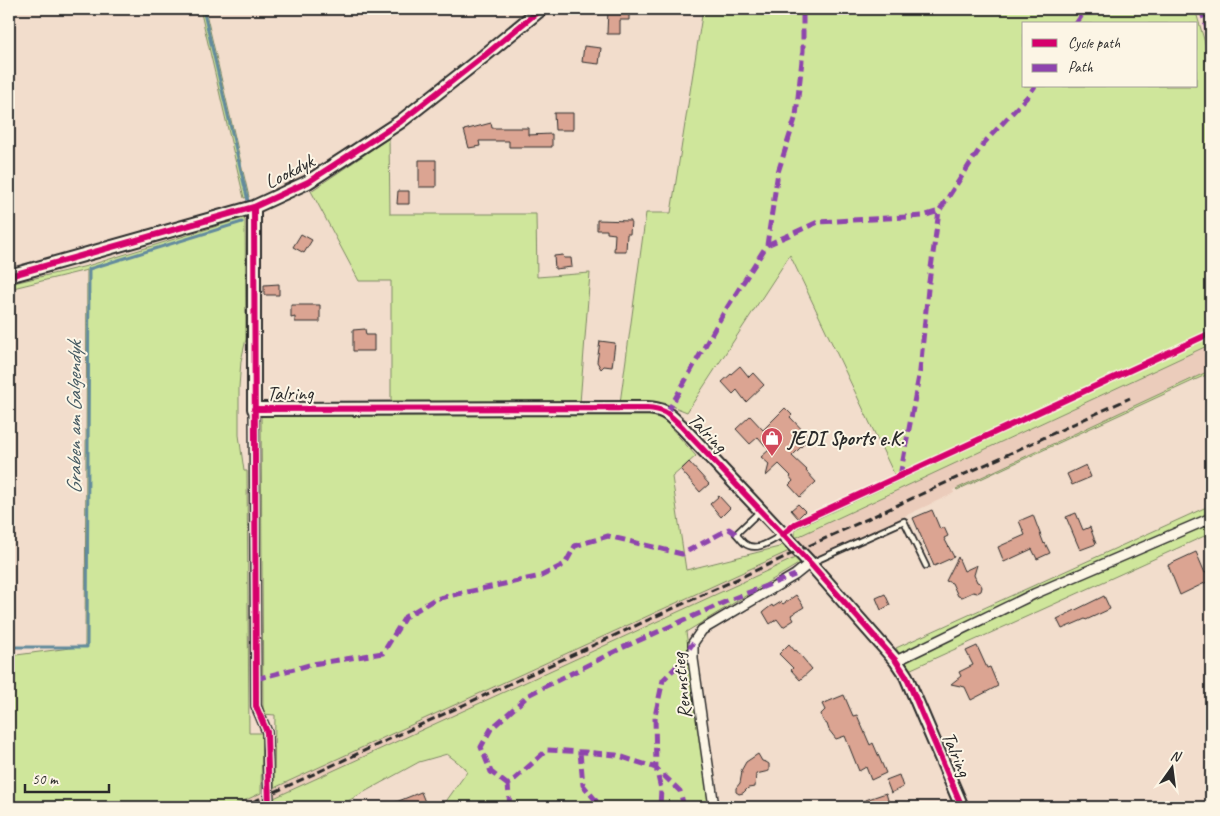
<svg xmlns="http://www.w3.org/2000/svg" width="1220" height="816" viewBox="0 0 1220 816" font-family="Caveat,sans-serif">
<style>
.built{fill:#ebccbb}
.green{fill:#cfe69b;stroke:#7d8863;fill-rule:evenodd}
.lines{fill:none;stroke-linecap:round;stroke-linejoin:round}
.stream{stroke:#638b9d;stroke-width:3}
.building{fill:#dba492;stroke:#2b2b2b}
.lane-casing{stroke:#2b2b2b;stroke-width:8}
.street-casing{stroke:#2b2b2b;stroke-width:12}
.secondary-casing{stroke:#2b2b2b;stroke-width:16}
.lane{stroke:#fcf5e5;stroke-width:4.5}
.street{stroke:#fcf5e5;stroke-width:9}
.secondary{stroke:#fcf5e5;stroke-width:12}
.rail{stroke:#2b2b2b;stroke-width:3;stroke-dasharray:8 4;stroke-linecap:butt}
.quiet{stroke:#8e44ad;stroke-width:5;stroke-dasharray:10 5;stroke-linecap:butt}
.cycleway-casing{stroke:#fcf5e5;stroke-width:9}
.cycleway{stroke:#d6006c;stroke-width:6}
.labels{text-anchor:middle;stroke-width:4;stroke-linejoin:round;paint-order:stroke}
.street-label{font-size:20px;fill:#2b2b2b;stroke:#fcf5e5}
.poi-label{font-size:20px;font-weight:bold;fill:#2b2b2b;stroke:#fcf5e5;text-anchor:start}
.water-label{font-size:21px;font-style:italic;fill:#475b64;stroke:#fcf5e5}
</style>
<rect width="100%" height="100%" fill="#f2ddcc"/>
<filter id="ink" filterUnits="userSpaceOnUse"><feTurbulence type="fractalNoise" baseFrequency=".02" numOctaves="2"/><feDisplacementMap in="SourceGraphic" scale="10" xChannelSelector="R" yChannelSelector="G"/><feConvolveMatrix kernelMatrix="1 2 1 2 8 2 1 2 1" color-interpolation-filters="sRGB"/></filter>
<g filter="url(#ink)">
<path class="built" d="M1211,344V370L953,490L954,493L813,559L795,538Z
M789,551L795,558L274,798V788Z
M261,793V803L252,807H231Z"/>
<path class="green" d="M200,9H205L249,197L244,198Z
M703,9H1195L1211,63V331L895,476L790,255L687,412L664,403H620L646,213H671ZM1024,24H1196V86H1024Z
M389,138L390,214H536L537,277L590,273L580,403H391V281H359L311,191Z
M243,218L245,220L246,339L241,361L239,387V435L244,471H247L249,733H262L261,793L231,807H9V656L85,646L87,270L9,289V284L87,266Z
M1211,336V344L795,538V529Z
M1211,370V373L1199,378L957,490L956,489Z
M650,415L664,420L696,456L672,477L686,570L779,547L783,544L789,551L274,788L275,715L263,714L261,416Z
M1211,505V533L909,670L896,648Z
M795,558L800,563L686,632L710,807H442L467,772L465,768L447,754L419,762L337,807H274V798Z"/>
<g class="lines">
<path class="stream" d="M203,9L248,201
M9,647H87L89,269L242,222"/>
</g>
<path class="building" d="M608,9H629V20H620V34H607Z
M584,46L601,48L599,64L582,62Z
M554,113H573V130H555Z
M491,123L492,128H528V135L552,134V147H509V141H479L480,146L469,148L464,130Z
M419,160H436V187H419Z
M398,191H409V204H397Z
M597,220L631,221L630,234H627L626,251H614L615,234L607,233V230H597Z
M301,234L312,240L304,253L293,247Z
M563,255L564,258H571L572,267L555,269L554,256Z
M279,284V295H264V285Z
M291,305H320V322H295V317L291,318Z
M365,329L366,335H374V351H353V330Z
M600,341L615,343L612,367L604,366L601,369L597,362Z
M740,366L749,377L753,373L764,385L746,402L737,390L733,394L722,382Z
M785,408L792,415L790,417L810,438L792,456L807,470L806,471L816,482L800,497L789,485L793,481L790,477L791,476L779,464L766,476L769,464L761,457L769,450L758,437L750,444L736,429L750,416L763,430Z
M689,462L709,484L700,492L681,470Z
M1086,465L1091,477L1072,485L1067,474Z
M719,496L730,508L721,517L710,504Z
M798,504L805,511L798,518L791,510Z
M932,510L940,529L944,527L948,536L944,538L954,557L934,566L913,518Z
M1076,513L1083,530L1090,527L1096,544L1080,550L1066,517Z
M1033,515L1044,544L1045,543L1050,553L1037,559L1032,549L1004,562L998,547L1025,535L1019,521Z
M1196,552L1205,573L1211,570V580L1180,595L1168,565Z
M958,557L964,571L977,565L974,575L977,582L980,583L982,587L981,591L977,593L973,592L962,597L958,596L952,583L946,581Z
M885,594L890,605L881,610L876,598Z
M796,595L804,607L791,615L794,620L783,627L777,619L770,624L763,612L772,605L773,607L781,602L783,604Z
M1104,596L1110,609L1086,620L1085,619L1062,629L1057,619Z
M789,644L795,651L796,650L812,669L800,680L791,670L793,668L779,654Z
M977,646L987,668L990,667L998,686L971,700L965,687L951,684L961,676L959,672L973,665L966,651Z
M844,695L853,716L857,715L870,745L873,743L886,773L871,780L866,767L859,771L845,736L836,739L829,730L827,724L824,722L822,718L821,714L825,710L822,704Z
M758,754L762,761L766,762L769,764V771L756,774L755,787L748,788L743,793L739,794L736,792V788L740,783L742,772L741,771L746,762Z
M899,775L903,787L891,793L886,780Z
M421,792L427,807H384Z
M886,793L890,807H848V806Z"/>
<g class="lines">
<g class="lane-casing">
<path id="lane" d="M759,512L736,534C739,537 741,540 744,543C756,553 771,541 782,535
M811,563L904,521L926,566"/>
</g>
<g class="street-casing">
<path id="street" d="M254,409L256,706L267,732L269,807
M896,661L1034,594L1211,518
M714,807L693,659V643L702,630L795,575L810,563"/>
</g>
<g class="secondary-casing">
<path id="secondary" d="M254,207V409L647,408C665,409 668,414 681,426L810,563L896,661L906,676L962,807
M9,276L254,207L308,182L400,122L484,56L541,9"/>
</g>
<use href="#lane" class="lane"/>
<use href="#street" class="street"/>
<use href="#secondary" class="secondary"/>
<path class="rail" d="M242,807L1130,398"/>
<path class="quiet" d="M1201,9L1211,42
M1076,24L1086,9
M767,245L818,222L923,216L939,211
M667,413L723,314L767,245L778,172L796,116L803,51V9
M900,476L920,371L928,289L939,211L983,144L1028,96L1035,86
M256,679L313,664L383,653L405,617L435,599L541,576L565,564L575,546L608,536L682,554L729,529L736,534
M580,752L583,785L601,807
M508,785L491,772L481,747L491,729L530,694L624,647L734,598L795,575
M510,807L508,785L547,750L584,752L616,755L656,768L661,789L660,807
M684,807L680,791L656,768L655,716L663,680L675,668L693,643"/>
<g class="cycleway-casing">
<path id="cycleway" d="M254,207L256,706L267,732L269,807
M9,276L254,207L308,182L400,122L484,56L541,9
M254,409L647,408C665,409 668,414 681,426L810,563L896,661L906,676L962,807
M782,535L795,524L1211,333"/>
</g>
<use href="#cycleway" class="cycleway"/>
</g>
</g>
<defs>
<g id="shop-pin" transform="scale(1.125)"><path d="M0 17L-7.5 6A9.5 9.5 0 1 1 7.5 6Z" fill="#d1495b" stroke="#fcf5e5"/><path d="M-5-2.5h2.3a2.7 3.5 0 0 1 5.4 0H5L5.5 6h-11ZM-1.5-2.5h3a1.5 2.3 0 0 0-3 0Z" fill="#fff"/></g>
</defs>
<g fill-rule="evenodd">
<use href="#shop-pin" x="772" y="438"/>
</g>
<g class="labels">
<g class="street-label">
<text transform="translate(289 171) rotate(-27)" y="7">Lookdyk</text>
<text x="290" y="400">Talring</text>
<text transform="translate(708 432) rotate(46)" y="7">Talring</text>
<text transform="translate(681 686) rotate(-96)" y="7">Rennstieg</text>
<text transform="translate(957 754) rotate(67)" y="7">Talring</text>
</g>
<g class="poi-label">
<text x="788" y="445">JEDI Sports e.K.</text>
</g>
<g class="water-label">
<text transform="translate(74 418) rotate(-90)" y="7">Graben am Galgendyk</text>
</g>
</g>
<rect width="1220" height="816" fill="none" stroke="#fcf5e5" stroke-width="30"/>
<rect x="15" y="15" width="1190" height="786" fill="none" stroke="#2b2b2b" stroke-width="2" filter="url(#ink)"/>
<rect x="1022" y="22" width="175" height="65" fill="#fcf5e5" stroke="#a8a49b"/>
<rect x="1032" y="39" width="25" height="8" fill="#d6006c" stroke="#a8a49b"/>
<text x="1068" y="48" font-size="15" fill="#2b2b2b">Cycle path</text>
<rect x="1032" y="64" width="25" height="8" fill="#8e44ad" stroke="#a8a49b"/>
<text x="1068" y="72" font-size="15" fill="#2b2b2b">Path</text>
<g transform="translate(1172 768) rotate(14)" stroke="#fcf5e5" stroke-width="4" paint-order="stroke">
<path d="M0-4L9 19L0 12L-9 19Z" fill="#2b2b2b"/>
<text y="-8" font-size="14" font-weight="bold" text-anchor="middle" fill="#2b2b2b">N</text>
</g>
<path d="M25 784v8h84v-8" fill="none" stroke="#2b2b2b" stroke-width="2.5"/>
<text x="32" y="784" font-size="15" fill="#2b2b2b" stroke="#fcf5e5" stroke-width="4" paint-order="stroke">50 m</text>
</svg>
